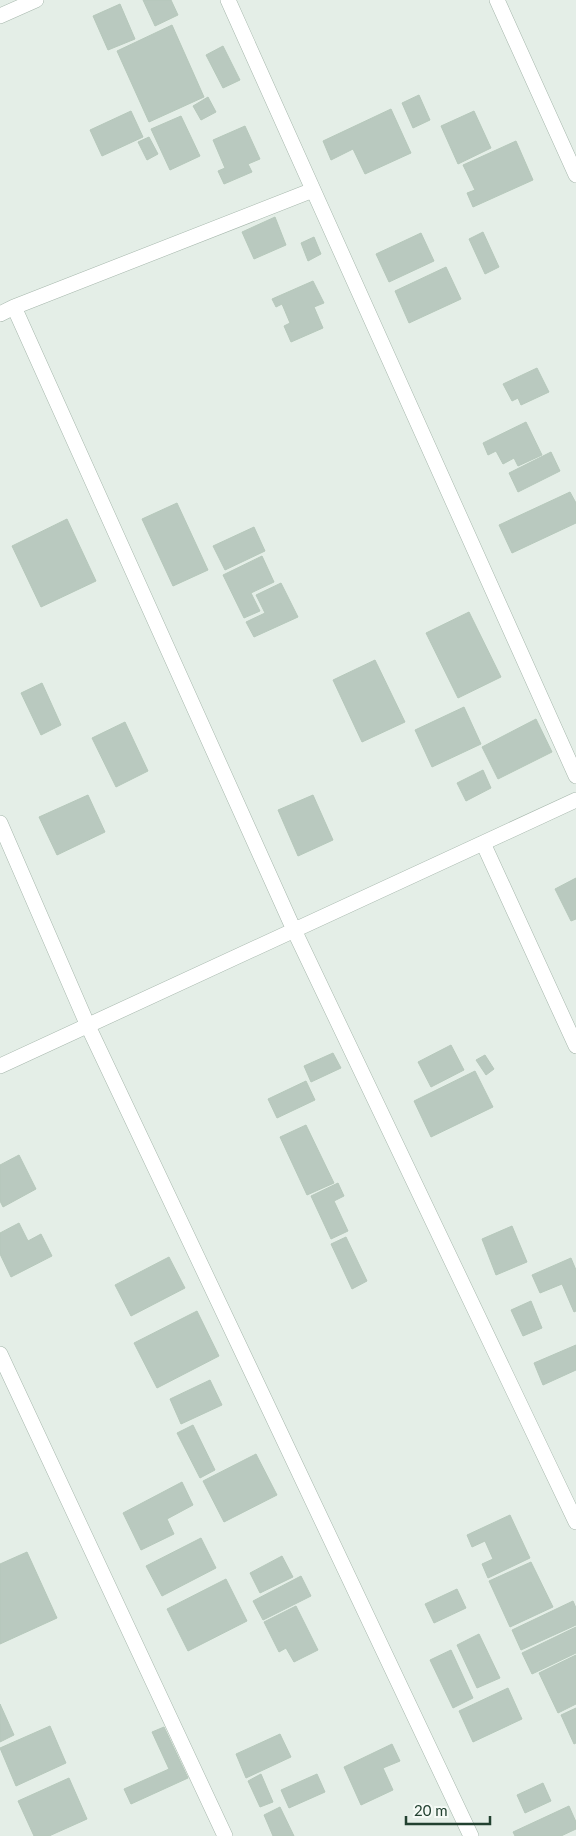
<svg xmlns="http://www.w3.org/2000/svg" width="576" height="1836" viewBox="0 0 576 1836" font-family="Lato,sans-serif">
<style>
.building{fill:#b9c9bf;stroke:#b6c8bb}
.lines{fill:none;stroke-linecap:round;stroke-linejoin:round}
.minor-casing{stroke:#a6b7ac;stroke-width:16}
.minor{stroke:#fff;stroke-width:15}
</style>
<rect width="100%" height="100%" fill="#e4eee7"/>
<path class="building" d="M143,0H171L178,15L155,26Z
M120,4L135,39L108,50L93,16Z
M172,25L204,97L149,122L117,51Z
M223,46L240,80L223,88L206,55Z
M419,95L430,120L413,128L402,103Z
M208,97L216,112L201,120L193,106Z
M391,109L411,153L365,174L353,149L331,160L323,141Z
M131,111L143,137L102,156L90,130Z
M474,111L491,148L458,164L441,126Z
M181,116L200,156L170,170L151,129Z
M245,126L260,159L248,164L252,172L224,184L218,171L225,168L213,140Z
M149,137L158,154L147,160L138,142Z
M516,141L533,180L473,207L467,193L475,190L463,165Z
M275,217L286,245L254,259L242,232Z
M483,232L499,267L485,274L469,239Z
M421,233L434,261L389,282L376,254Z
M314,237L321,254L308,261L301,243Z
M446,267L461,299L409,323L395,291Z
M313,281L324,303L314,307L323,328L291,342L284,326L290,323L282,304L276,307L272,299Z
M537,368L549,392L521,405L518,398L512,401L503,384Z
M526,422L542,455L518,466L514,458L503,464L496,451L488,455L483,443Z
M551,452L560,471L518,492L509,473Z
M570,492L576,503V523L512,553L499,525Z
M177,503L208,570L173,586L142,519Z
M67,519L96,581L41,607L12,546Z
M254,527L265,551L225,570L213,546Z
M262,556L274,582L251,593L260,611L244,618L223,575Z
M281,583L298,617L254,637L246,622L265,613L256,595Z
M469,612L501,677L458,698L426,633Z
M375,660L405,722L362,742L333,680Z
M42,683L61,725L41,735L21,693Z
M464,707L481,744L432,767L415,730Z
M536,719L552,752L498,779L482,747Z
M125,722L148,771L116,787L92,738Z
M483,770L491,788L466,801L457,783Z
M88,795L105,832L57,855L39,817Z
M313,795L333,840L298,856L278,810Z
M576,878V919L571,921L555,889Z
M451,1045L464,1070L431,1087L418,1062Z
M333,1053L341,1068L311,1082L304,1066Z
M485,1055L494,1069L486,1075L476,1060Z
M475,1071L493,1107L431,1137L414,1101Z
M306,1081L315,1100L277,1118L268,1099Z
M306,1125L334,1183L307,1195L280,1137Z
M19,1155L36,1189L3,1207L0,1201V1165Z
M338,1183L344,1196L334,1201L348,1231L331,1239L311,1196Z
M19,1223L28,1241L41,1234L52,1256L11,1277L0,1254V1233Z
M512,1226L527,1262L496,1275L482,1239Z
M346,1237L367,1281L352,1289L331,1244Z
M169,1257L185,1288L131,1316L115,1285Z
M571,1258L576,1270V1311L574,1312L562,1284L540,1293L532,1275Z
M531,1301L542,1328L523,1336L511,1310Z
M197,1311L219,1356L157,1388L134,1343Z
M576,1345V1370L543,1385L534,1363Z
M210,1380L222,1405L181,1424L170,1399Z
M193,1425L215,1470L200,1478L177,1433Z
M256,1454L277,1495L224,1522L203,1481Z
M182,1482L193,1505L167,1519L174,1534L141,1550L123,1513Z
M510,1515L530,1558L488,1578L482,1564L493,1559L485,1541L472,1547L467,1535Z
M201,1538L216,1568L162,1596L146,1566Z
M27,1552L57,1618L0,1644V1564Z
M282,1556L293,1577L260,1593L250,1573Z
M531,1562L553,1607L510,1627L489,1581Z
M301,1576L311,1596L263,1620L253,1601Z
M226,1579L247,1621L188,1651L167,1609Z
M457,1589L466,1608L434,1623L425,1604Z
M573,1601L576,1608V1625L521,1650L512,1630Z
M296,1606L318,1650L294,1662L286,1648L279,1652L264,1622Z
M576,1627V1653L532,1674L522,1653Z
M479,1634L500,1678L477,1688L457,1645Z
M451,1650L473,1698L453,1708L430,1660Z
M576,1655V1704L558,1713L539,1673Z
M508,1688L522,1719L473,1742L459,1711Z
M0,1704L14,1735L0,1742Z
M576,1708V1743L574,1744L561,1715Z
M50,1726L66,1763L16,1786L0,1748Z
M164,1727L188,1778L131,1804L124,1789L169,1769L152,1732Z
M280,1734L291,1757L246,1778L236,1754Z
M392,1744L400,1761L383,1768L393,1790L361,1805L344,1767Z
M261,1774L273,1802L260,1807L248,1781Z
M317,1774L325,1792L289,1808L281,1790Z
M69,1778L87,1819L49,1836H34L18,1801Z
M543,1783L551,1801L525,1813L517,1795Z
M569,1806L576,1822V1829L561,1836H515L513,1832Z
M280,1807L294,1836H273L264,1815Z"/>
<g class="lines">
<g class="minor-casing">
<path id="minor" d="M228,0L576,776
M497,0L576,175
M0,16L36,0
M14,307L294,930L576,1522
M0,314L14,307L313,190
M0,823L88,1026L471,1836
M483,843L576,1046
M0,1066L576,800
M0,1354L225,1836"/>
</g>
<use href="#minor" class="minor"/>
</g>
<path d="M406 1816v8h84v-8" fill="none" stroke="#224130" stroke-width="2.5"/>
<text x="414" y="1816" font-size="15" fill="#224130" stroke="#f5faf6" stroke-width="4" paint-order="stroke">20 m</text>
</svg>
